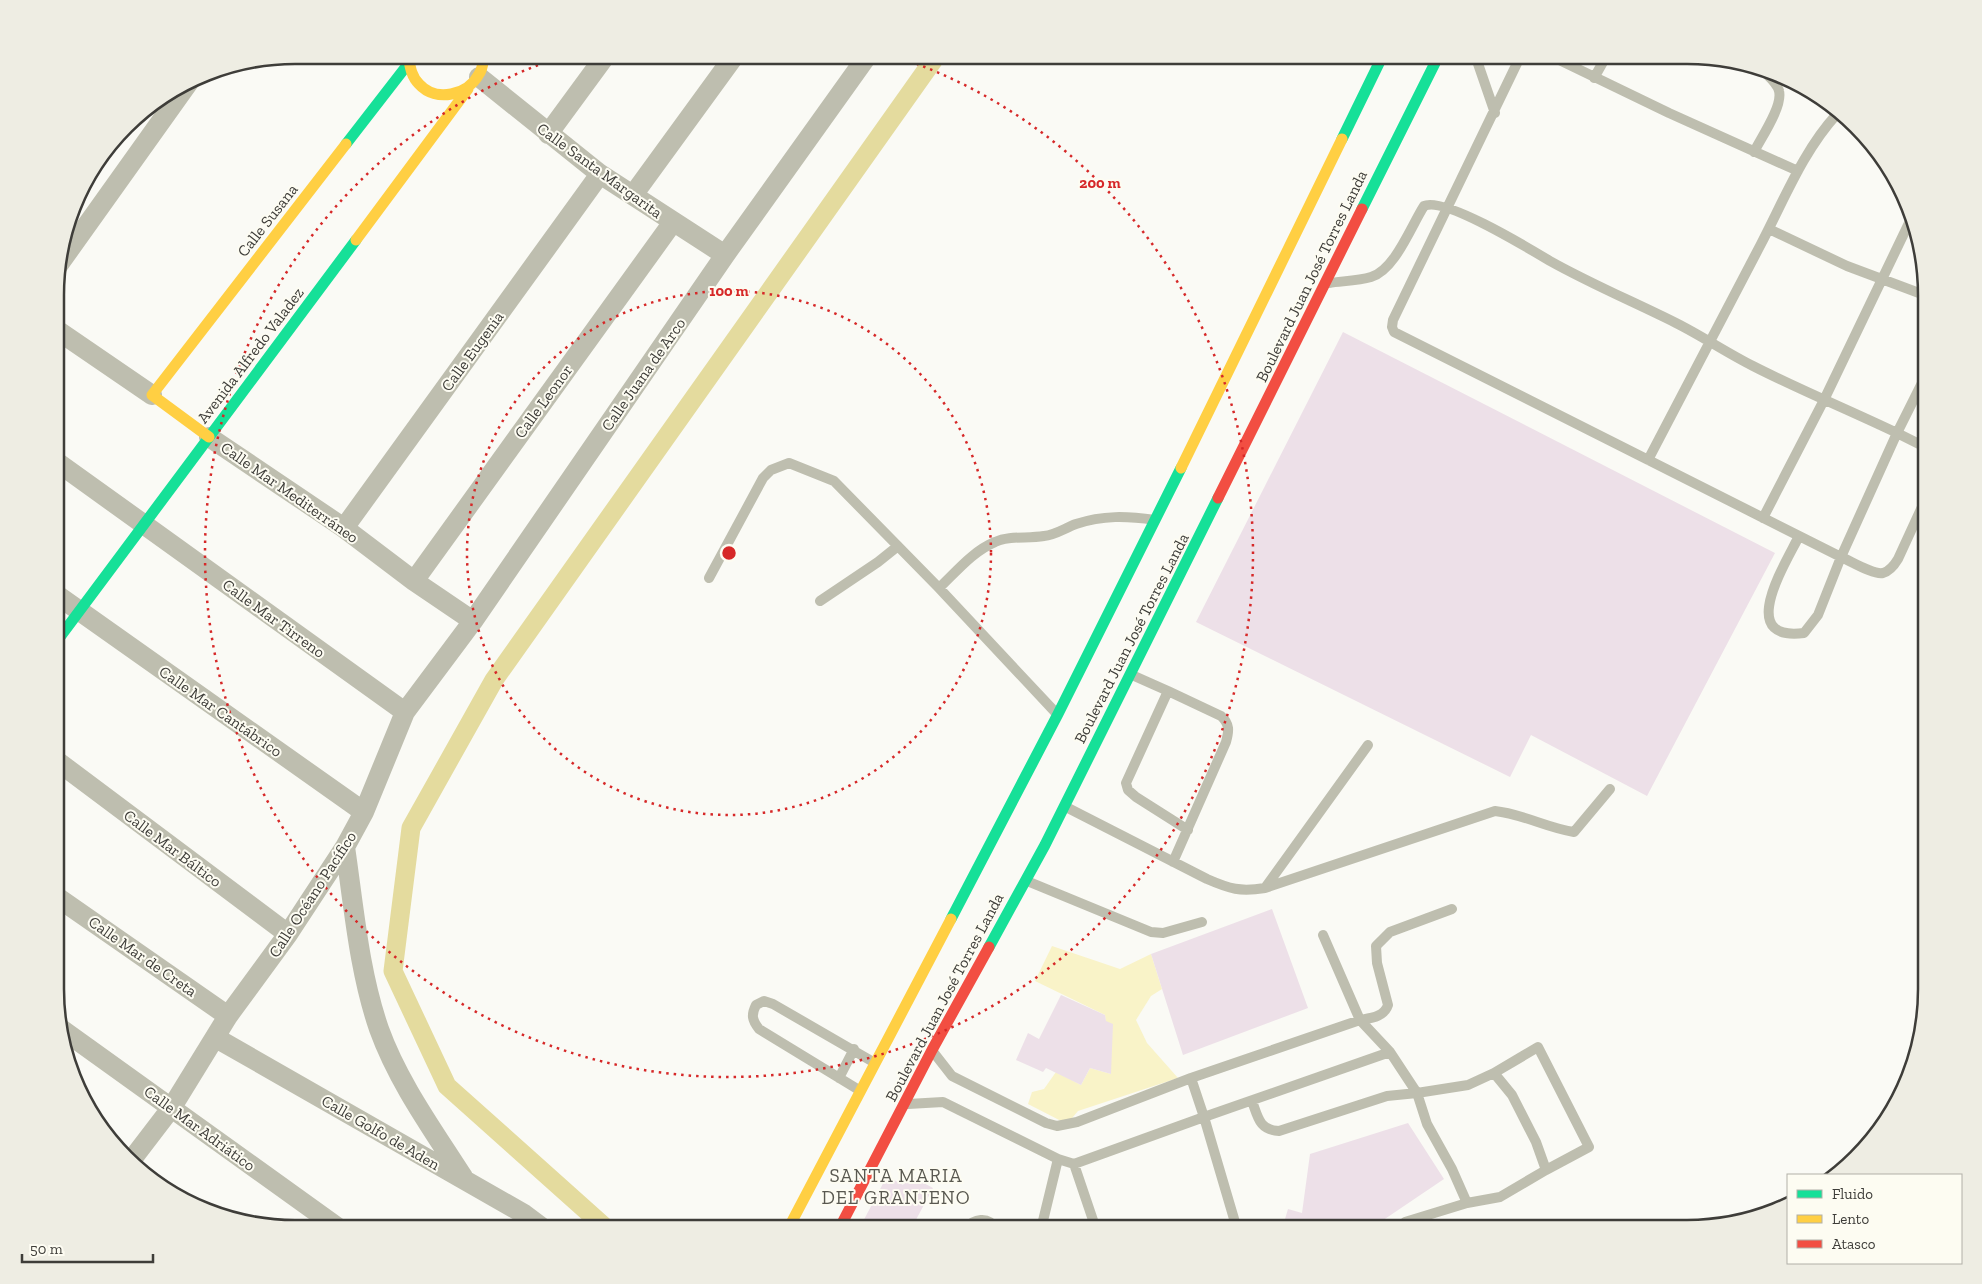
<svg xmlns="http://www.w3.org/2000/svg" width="1982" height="1284" viewBox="0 0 1982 1284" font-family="'Zilla Slab',serif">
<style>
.green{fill:#f9f3c8}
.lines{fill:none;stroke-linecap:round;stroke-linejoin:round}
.canal{stroke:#e4db9e;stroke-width:19}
.building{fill:#ede0e8}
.lane{stroke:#bebeaf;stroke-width:10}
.street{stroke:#bebeaf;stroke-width:20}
.fast{stroke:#16e098;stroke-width:11}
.slow{stroke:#ffcf43;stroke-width:11}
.jam{stroke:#f24e42;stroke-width:11}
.ring{fill:none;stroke:#d62828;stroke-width:2.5;stroke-dasharray:2.5 5}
.labels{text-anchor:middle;stroke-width:4;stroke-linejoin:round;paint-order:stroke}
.street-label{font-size:16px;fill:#3e3d39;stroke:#fdfcf2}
.quarter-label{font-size:19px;letter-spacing:1px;fill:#595850;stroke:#fdfcf2}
.rim{fill:none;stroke:#3e3d39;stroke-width:2.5}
.centre{fill:#d62828;stroke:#fdfcf2;stroke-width:2.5}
.ring-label{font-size:15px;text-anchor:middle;font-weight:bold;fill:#d62828;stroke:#fdfcf2;stroke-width:4;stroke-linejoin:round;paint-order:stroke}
</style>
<rect width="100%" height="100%" fill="#fafaf5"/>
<path class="green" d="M1052,946L1120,969L1151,954L1162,989L1151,996L1136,1020L1147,1043L1178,1078L1078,1111L1067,1124L1028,1104L1032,1092L1044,1089L1056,1072L1081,1085L1090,1068L1111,1074L1105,1015L1035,981Z"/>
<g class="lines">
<path class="canal" d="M607,1229L447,1086L393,971L411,828L494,680L937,55"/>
</g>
<path class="building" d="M1343,332L1775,553L1647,796L1531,735L1510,777L1196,622Z
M1272,909L1308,1008L1183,1055L1151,954Z
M1061,995L1105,1015L1106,1021L1113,1024L1111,1074L1090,1068L1081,1085L1046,1068L1043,1072L1016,1060L1028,1033L1039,1039Z
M1408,1123L1444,1179L1370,1229H1282L1288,1209L1302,1213L1310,1154Z
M909,1175L933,1188L911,1229H859L887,1176L903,1185Z"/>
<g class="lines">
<path class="lane" d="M1475,55L1495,113
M1521,55L1393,320L1392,327L1394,332L1841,557C1851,561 1873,575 1883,573C1890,571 1895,564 1898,559L1927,496
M1549,55L1669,113L1798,171
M1594,78L1607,55
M1754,152C1761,138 1783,106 1779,91C1777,82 1765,74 1760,67
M1769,229L1847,266L1927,296
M1329,283C1342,281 1358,281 1371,277C1395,270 1411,226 1424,206C1443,196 1530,249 1550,261C1591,284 1634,302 1676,323C1702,336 1727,353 1753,366C1800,390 1849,410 1897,433L1927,373
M1648,460C1686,388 1724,316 1761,244C1784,200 1803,151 1837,114
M1763,518L1824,400L1909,223
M1799,536C1786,563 1735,642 1804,633L1818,615L1841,557L1897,433L1927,448
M709,578L763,478L771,470L789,463L834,481L939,588L1057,714
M939,588C956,572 973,551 995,542C1010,535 1027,539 1044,536C1055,535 1065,528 1076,524C1103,515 1127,516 1155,520
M820,601L878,562L898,546
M1132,675L1168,691
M1066,807L1207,879C1230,889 1240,892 1265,888L1495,811C1523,814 1547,828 1574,832L1610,789
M1173,862L1226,742C1229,731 1230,724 1221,716L1168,691L1126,783L1128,790L1136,797L1188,830
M1027,881L1151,932L1163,933L1202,922
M1265,888L1368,745
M1323,935L1360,1020L1390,1052L1417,1093L1468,1085L1494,1073L1512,1095L1536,1142L1546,1170L1500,1197L1467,1203L1405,1222
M1494,1073L1538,1047L1589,1147L1546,1170
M839,1078L854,1049
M1191,1078L1360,1020C1371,1018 1384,1017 1388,1005L1377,963L1376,946L1390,932L1452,909
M859,1090L759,1029C752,1020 751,1015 756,1005L764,1001L773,1004L875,1063
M1252,1101C1258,1117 1259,1130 1279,1131L1387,1096L1417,1093L1427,1124L1452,1169L1467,1203
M908,1104L943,1102L1058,1159L1074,1164L1204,1117L1191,1078L1077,1122L1057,1126L1046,1123L952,1076L934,1053
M1074,1164L1096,1229
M964,1229C974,1219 988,1215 996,1229
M1041,1229L1058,1159
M1237,1229L1204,1117L1390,1052"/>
<path class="street" d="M479,77L600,174L725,255
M548,134L606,55
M633,195L735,55
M57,267L189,82
M57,330L152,395
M209,437L344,528L414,581L473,621
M57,462L405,712
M344,528L600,174
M414,581L673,222
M57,595L364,812
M57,761L288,934
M345,847C354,908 359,971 379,1029C398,1082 433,1130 463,1177
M57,897L228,1016
M60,1028L340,1229
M216,1038L524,1214L544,1229
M133,1158L172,1107L228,1016L288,934L345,847L364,812L405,712L473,621L725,255L868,55"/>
<path class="fast" d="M1342,139L1383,55
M346,144L408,64
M1362,209L1439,55
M57,641L356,240
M951,919L1058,714L1181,468
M989,947L1045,845L1218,498"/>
<path class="slow" d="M408,55C410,66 411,76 419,84C436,103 468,95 479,74C483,69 483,61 484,55
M356,240L468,89
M209,437L152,395L346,144
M1181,468L1342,139
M788,1229L951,919"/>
<path class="jam" d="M1218,498L1362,209
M839,1229L932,1050L989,947"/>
</g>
<g class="ring">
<circle cx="729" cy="553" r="262"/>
<path d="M895 56A524 524 0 1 1 563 56"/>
</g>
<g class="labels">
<g class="street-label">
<text transform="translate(600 170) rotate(36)" y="6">Calle Santa Margarita</text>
<text transform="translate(267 220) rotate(-52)" y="6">Calle Susana</text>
<text transform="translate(1311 276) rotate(-64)" y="6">Boulevard Juan José Torres Landa</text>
<text transform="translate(472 351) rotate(-54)" y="6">Calle Eugenia</text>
<text transform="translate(250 355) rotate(-53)" y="6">Avenida Alfredo Valadez</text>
<text transform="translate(643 374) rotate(-55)" y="6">Calle Juana de Arco</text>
<text transform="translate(543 401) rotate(-54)" y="6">Calle Leonor</text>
<text transform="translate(290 492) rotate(35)" y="6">Calle Mar Mediterráneo</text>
<text transform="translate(274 618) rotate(36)" y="6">Calle Mar Tirreno</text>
<text transform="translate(1131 638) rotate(-63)" y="6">Boulevard Juan José Torres Landa</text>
<text transform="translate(221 711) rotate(35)" y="6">Calle Mar Cantábrico</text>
<text transform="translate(173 848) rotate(37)" y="6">Calle Mar Báltico</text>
<text transform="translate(312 894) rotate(-57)" y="6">Calle Océano Pacífico</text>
<text transform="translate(143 956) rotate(35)" y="6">Calle Mar de Creta</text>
<text transform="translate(944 997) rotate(-62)" y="6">Boulevard Juan José Torres Landa</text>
<text transform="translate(200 1128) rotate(36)" y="6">Calle Mar Adriático</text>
<text transform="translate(381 1132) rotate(30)" y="6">Calle Golfo de Aden</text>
</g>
<g class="quarter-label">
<text x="896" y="1182">SANTA MARIA<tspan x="896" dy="22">DEL GRANJENO</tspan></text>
</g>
</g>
<path d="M0 0H1982V1284H0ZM295 64H1687A231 231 0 0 1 1918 295V989A231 231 0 0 1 1687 1220H295A231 231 0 0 1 64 989V295A231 231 0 0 1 295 64Z" fill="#eeede3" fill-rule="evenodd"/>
<path class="rim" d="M295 64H1687A231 231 0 0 1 1918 295V989A231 231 0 0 1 1687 1220H295A231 231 0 0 1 64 989V295A231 231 0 0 1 295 64Z"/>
<circle cx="729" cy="553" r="8" class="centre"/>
<g class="ring-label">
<text x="1100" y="188">200 m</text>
<text x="729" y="296">100 m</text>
</g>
<rect x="1787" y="1174" width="175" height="90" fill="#fdfcf2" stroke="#b1b0a8"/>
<rect x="1797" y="1190" width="25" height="8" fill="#16e098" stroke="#b1b0a8"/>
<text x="1832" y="1199" font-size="15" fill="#3e3d39">Fluido</text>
<rect x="1797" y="1215" width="25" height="8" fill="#ffcf43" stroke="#b1b0a8"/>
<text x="1832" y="1224" font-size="15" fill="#3e3d39">Lento</text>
<rect x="1797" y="1240" width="25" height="8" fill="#f24e42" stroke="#b1b0a8"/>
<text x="1832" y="1249" font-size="15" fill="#3e3d39">Atasco</text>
<path d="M22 1254v8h131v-8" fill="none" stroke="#3e3d39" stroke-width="2.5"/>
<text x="30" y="1254" font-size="15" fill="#3e3d39" stroke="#fdfcf2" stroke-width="4" paint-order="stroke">50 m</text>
</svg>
